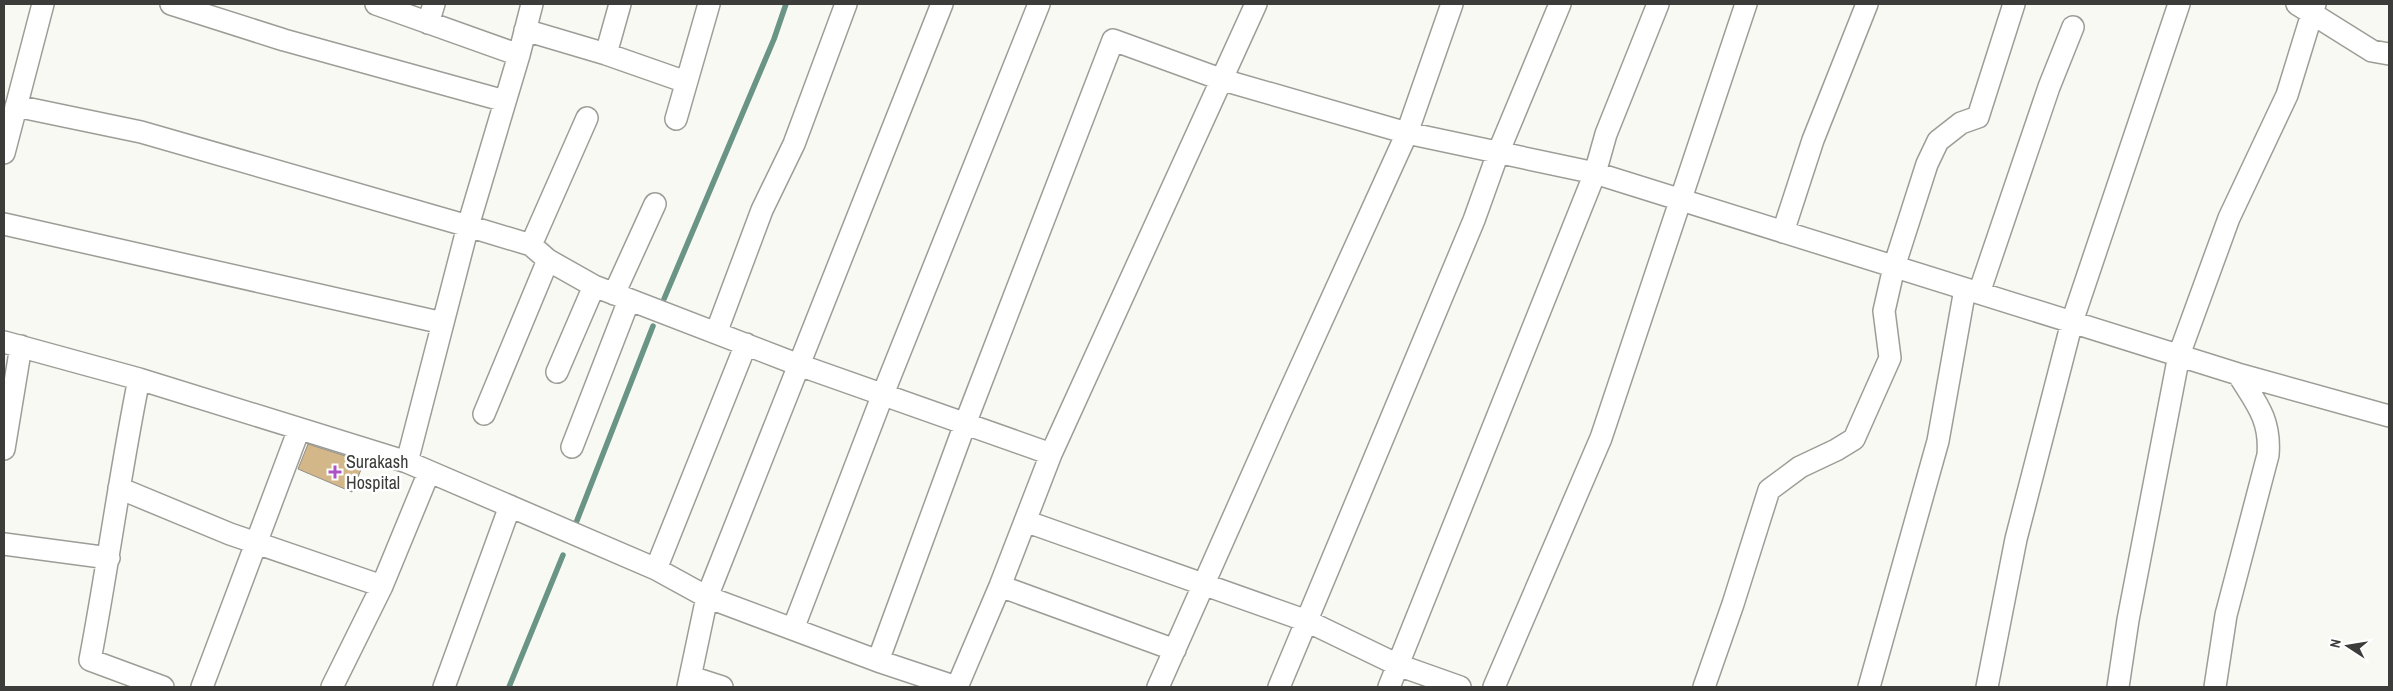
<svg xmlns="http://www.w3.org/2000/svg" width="2393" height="691" viewBox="0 0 2393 691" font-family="'Archivo Narrow',sans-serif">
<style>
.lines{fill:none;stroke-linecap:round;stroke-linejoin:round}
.stream{stroke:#6a9486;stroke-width:5.5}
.building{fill:#d3b788;stroke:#918e89}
.minor-casing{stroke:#9d9d98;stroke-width:24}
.minor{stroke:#fff;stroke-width:21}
.poi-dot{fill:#aa55c3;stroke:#fff;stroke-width:2}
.labels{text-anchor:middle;stroke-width:5;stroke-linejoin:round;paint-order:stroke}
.poi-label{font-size:18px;fill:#3c3d3a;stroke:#fff;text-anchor:start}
</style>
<rect width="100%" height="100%" fill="#f8f9f3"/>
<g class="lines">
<path class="stream" d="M664,299L774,39L786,4
M576,523L653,326
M509,687L563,555"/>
</g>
<path class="building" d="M308,444L364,462L352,492L298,469Z"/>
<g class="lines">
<g class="minor-casing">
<path id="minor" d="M171,4L284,40L505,101
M376,4L519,55
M2297,4L2372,51L2389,54
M428,23L434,4
M525,30L606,54L686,82
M606,54L620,4
M16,106L141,132L468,226L519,55L532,4
M676,119L709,4
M4,153L43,4
M4,224L443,323
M1783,232L1813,140L1867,4
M531,245L587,118
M1979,293L2049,87L2073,27
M614,294L655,204
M716,333L762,210L794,144L846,4
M4,342L139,379L407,462L656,569L707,597L878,661L956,687
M557,372L594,286
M139,379C120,472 108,566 90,660L163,687
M484,414L548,260
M572,447L629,300
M4,449L21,346
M407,462L468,226L531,245L548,260L594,286L799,365L1051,454
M119,488L230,534L382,586
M1025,521L1307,621L1398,665L1460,687
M4,544L109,558
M656,569L746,344
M1000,586L1175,650
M793,629L883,394L1039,4
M878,661L965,424L1113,40L1223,80L1407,133L1595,173L2238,374L2389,416
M691,677L722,687
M202,687L299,429
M332,687L382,586L429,472
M444,687L510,506
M688,687L707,597L942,4
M957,687L1000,586L1051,454L1256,4
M1158,687L1277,419L1407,133L1452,4
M1279,687L1474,220L1498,153L1560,4
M1389,687L1595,173L1606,134L1658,4
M1494,687L1601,438L1746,4
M1704,687L1733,604L1769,490L1800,467L1836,450L1854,439L1890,358L1884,311L1894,267L1927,164L1938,141L1961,123L1978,117L2014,4
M1869,687L1938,441L1965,289
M1987,687L2016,539L2072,322L2179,4
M2118,687L2128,620L2179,355L2229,218L2287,95L2315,4
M2215,687L2226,615L2268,455C2271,419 2256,403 2238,374"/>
</g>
<use href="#minor" class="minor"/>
</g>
<path class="poi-dot" d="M332.5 464.5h5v5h5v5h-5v5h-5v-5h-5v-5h5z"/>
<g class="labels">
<g class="poi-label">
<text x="346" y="468">Surakash<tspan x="346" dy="21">Hospital</tspan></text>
</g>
</g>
<rect width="2393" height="691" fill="none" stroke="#3c3d3a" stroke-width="10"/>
<g transform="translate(2348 646) rotate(282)" stroke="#ffffff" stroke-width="4" paint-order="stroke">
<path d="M0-4L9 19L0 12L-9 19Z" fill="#3c3d3a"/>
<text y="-8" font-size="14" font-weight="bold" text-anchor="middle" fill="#3c3d3a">N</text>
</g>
</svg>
